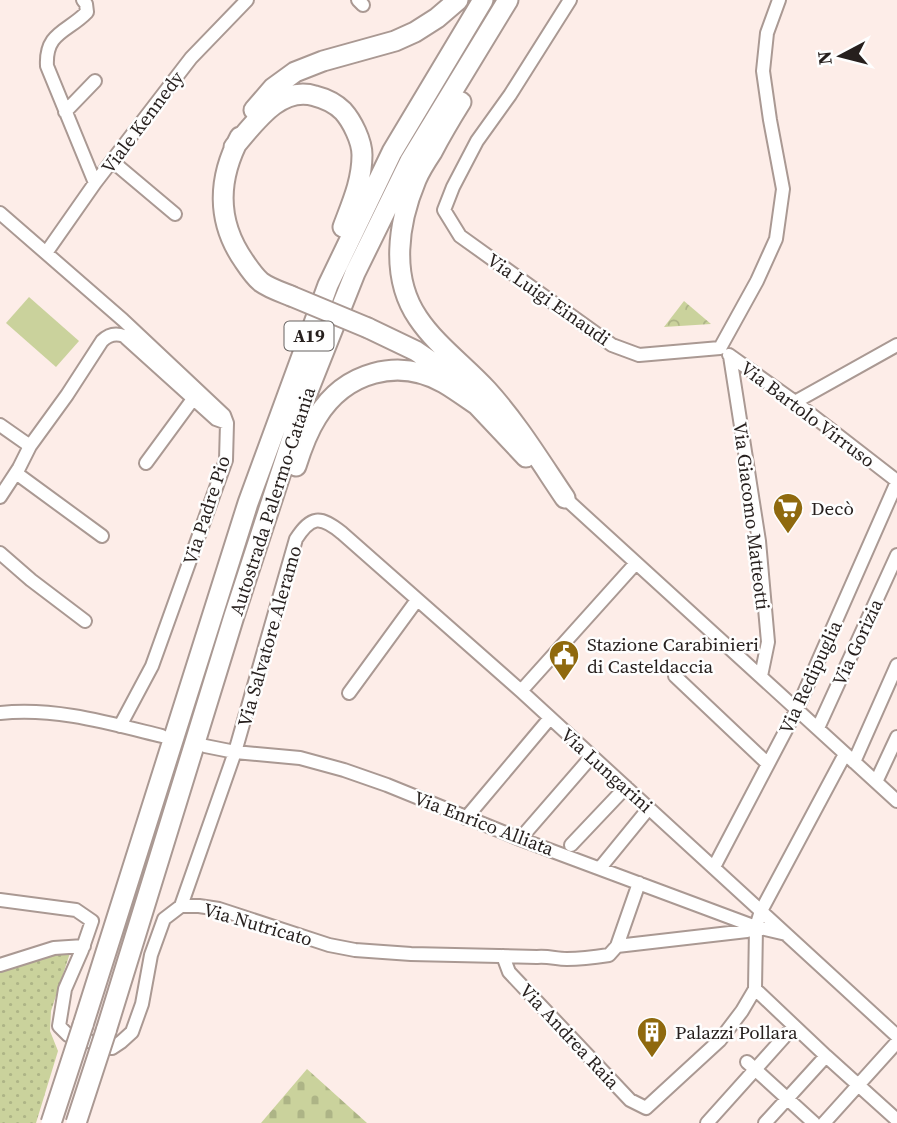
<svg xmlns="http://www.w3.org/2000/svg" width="897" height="1123" viewBox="0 0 897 1123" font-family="'Source Serif 4',serif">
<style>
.grass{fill:url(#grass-dots)}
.forest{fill:url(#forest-crowns)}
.cemetery{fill:url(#cemetery-stones)}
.pitch{fill:#cad29c}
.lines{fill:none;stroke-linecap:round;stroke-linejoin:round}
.minor-casing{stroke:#aa9993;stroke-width:16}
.highway-casing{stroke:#aa9993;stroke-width:23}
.minor{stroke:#fff;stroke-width:12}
.highway{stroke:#fff;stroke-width:19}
.highway-bridge-casing{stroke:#aa9993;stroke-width:23;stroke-linecap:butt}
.highway-bridge{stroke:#fff;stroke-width:19}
.labels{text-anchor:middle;stroke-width:5;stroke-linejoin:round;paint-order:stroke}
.shield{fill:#fefefe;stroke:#676260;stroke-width:2}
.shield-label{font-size:18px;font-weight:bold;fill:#261f1d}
.street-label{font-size:19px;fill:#261f1d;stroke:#fefefe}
.poi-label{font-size:19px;fill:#261f1d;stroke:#fefefe;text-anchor:start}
</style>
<defs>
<pattern id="grass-dots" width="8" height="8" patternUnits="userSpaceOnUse" patternTransform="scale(1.75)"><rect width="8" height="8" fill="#cad29c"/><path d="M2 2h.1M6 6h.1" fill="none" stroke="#adb486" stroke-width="1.8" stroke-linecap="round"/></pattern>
<pattern id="forest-crowns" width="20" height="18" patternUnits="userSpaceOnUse" patternTransform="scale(1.75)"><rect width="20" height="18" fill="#cad29c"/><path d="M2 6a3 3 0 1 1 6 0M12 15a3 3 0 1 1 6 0" fill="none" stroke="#adb486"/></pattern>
<pattern id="cemetery-stones" width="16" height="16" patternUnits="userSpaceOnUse" patternTransform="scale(1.75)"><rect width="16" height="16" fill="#cad29c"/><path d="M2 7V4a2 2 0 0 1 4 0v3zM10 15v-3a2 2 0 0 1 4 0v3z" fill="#adb486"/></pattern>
</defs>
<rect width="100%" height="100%" fill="#fdede8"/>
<path class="grass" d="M56,953H70L51,1011L50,1031L58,1051L36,1123H0V970Z"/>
<path class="forest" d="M684,301L711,324L664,327Z"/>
<path class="cemetery" d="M307,1069L367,1123H261Z"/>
<path class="pitch" d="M29,297L79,341L56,367L6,323Z"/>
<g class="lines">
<g class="minor-casing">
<path id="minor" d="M83,0L86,4L87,12C68,32 45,32 47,66L95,183
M358,0L363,5
M570,0L510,95L477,141L453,187L444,210L460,236L612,345L639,355L720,348
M65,112L95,81
M112,161L175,214
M0,213L123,320L224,415L227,423L226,460L152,666L120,726
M46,253L95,183L191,58L247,0
M720,348L757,281L776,239L783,189L770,120L763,71L767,33L779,0
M729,355L795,402L897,481
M730,356L759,541L768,642L761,676
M795,402L897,345
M0,425L30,446
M146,463L193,399
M16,473L102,536
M0,497L19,468L30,446L67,395L102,341C109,334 116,333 124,336L216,419L227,423
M565,498L897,801
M0,553L31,580L85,621
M675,676L768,764
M521,691L636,563
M349,693L417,600
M0,713C55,707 109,723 162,736
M818,728L897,555
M205,746L235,752L300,758L344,770L387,785L520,839L756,927L786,934
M854,762L897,665
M876,782L897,737
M466,818L550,718
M520,839L592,756
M571,845L626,787
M714,867L797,709L897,482
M600,868L649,808
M0,900L76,910L92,921L82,950L65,989L59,1026L68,1035L112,1048L121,1042L132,1032L142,1004L151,955L164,919L181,906H199L219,909L329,945L355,950L411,954L537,957C549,956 556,959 567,959C581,959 596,957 609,955L617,946L747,931L756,927
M181,906L235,752L296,539C311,516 320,515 342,533L521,691L897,1036
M617,946L639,883
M503,956L509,972L630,1100L646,1108L720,1040L742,1011L755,989L756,927L761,911L845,754
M0,965L54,948L84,946
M755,989L826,1056L897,1120
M747,1062L814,1123
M707,1123L794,1026
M765,1123L826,1056
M824,1123L897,1042"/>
</g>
<g class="highway-casing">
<path id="highway" d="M461,102C451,118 441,135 432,152C426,161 420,170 416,180C398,223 390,277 418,318C436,345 465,366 487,390C517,423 540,461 565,498
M254,110L273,88L295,72L323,61L395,41L415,32L437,18L458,0
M240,137C218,178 216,221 244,261C248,267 255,277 261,282C269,288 281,292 291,296
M234,147C254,124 280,85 315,96C327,99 335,103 343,111C352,121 362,141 362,155C362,181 352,203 343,227
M368,328L416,351L445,371L526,457
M296,466C301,450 308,431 317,417C345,372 398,357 444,383C456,390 468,399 480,407
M83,1025L248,503L328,285L392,152L483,0
M106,1031L234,616L306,396L355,273L410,161L508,0"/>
</g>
<use href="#minor" class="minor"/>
<use href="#highway" class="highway"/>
<g class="highway-bridge-casing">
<path id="highway-bridge" d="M291,296L368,328
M51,1123L83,1025
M76,1123L106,1031"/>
</g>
<use href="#highway-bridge" class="highway-bridge"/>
</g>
<defs>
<g id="supermarket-pin" transform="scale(1.575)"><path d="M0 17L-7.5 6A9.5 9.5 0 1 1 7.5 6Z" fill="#8f690e" stroke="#fefefe"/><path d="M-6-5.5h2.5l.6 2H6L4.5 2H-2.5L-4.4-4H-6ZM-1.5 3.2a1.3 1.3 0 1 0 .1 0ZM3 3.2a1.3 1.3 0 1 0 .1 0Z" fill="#fff"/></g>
<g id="civic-pin" transform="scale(1.575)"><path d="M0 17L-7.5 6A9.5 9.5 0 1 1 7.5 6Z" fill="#8f690e" stroke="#fefefe"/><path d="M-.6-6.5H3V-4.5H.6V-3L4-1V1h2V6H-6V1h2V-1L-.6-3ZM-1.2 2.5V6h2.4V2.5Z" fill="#fff"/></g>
<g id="building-pin" transform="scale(1.575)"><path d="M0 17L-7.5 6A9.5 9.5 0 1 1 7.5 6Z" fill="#8f690e" stroke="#fefefe"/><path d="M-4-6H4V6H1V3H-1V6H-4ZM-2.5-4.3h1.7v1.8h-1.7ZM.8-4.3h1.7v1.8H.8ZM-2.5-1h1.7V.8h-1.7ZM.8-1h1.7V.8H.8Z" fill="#fff"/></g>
</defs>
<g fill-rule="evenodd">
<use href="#supermarket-pin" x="788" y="508"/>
<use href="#civic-pin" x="564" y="655"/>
<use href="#building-pin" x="652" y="1032"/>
</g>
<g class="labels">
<rect class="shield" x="284.5" y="321.5" width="49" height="29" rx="5"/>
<g class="shield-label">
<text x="309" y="342">A19</text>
</g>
<g class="street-label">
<text transform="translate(142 122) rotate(-53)" y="7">Viale Kennedy</text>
<text transform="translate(549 299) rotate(35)" y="7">Via Luigi Einaudi</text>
<text transform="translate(808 414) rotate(37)" y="7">Via Bartolo Virruso</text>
<text transform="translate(272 501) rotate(-72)" y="7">Autostrada Palermo-Catania</text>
<text transform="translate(206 510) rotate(-72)" y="7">Via Padre Pio</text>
<text transform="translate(752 516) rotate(83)" y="7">Via Giacomo Matteotti</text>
<text transform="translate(269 636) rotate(-74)" y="7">Via Salvatore Aleramo</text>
<text transform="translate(857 642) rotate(-65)" y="7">Via Gorizia</text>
<text transform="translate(810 677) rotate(-65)" y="7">Via Redipuglia</text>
<text transform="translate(607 770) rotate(42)" y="7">Via Lungarini</text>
<text transform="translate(484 823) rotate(21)" y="7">Via Enrico Alliata</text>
<text transform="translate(258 924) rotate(16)" y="7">Via Nutricato</text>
<text transform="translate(570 1036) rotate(47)" y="7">Via Andrea Raia</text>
</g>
<g class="poi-label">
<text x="811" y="515">Decò</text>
<text x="587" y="651">Stazione Carabinieri<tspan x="587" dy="22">di Casteldaccia</tspan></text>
<text x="675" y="1039">Palazzi Pollara</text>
</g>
</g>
<g transform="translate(841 56) rotate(263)" stroke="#fefefe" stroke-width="5" paint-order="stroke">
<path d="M0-5L12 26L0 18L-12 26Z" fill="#261f1d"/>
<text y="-10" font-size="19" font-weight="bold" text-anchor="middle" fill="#261f1d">N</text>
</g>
</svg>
